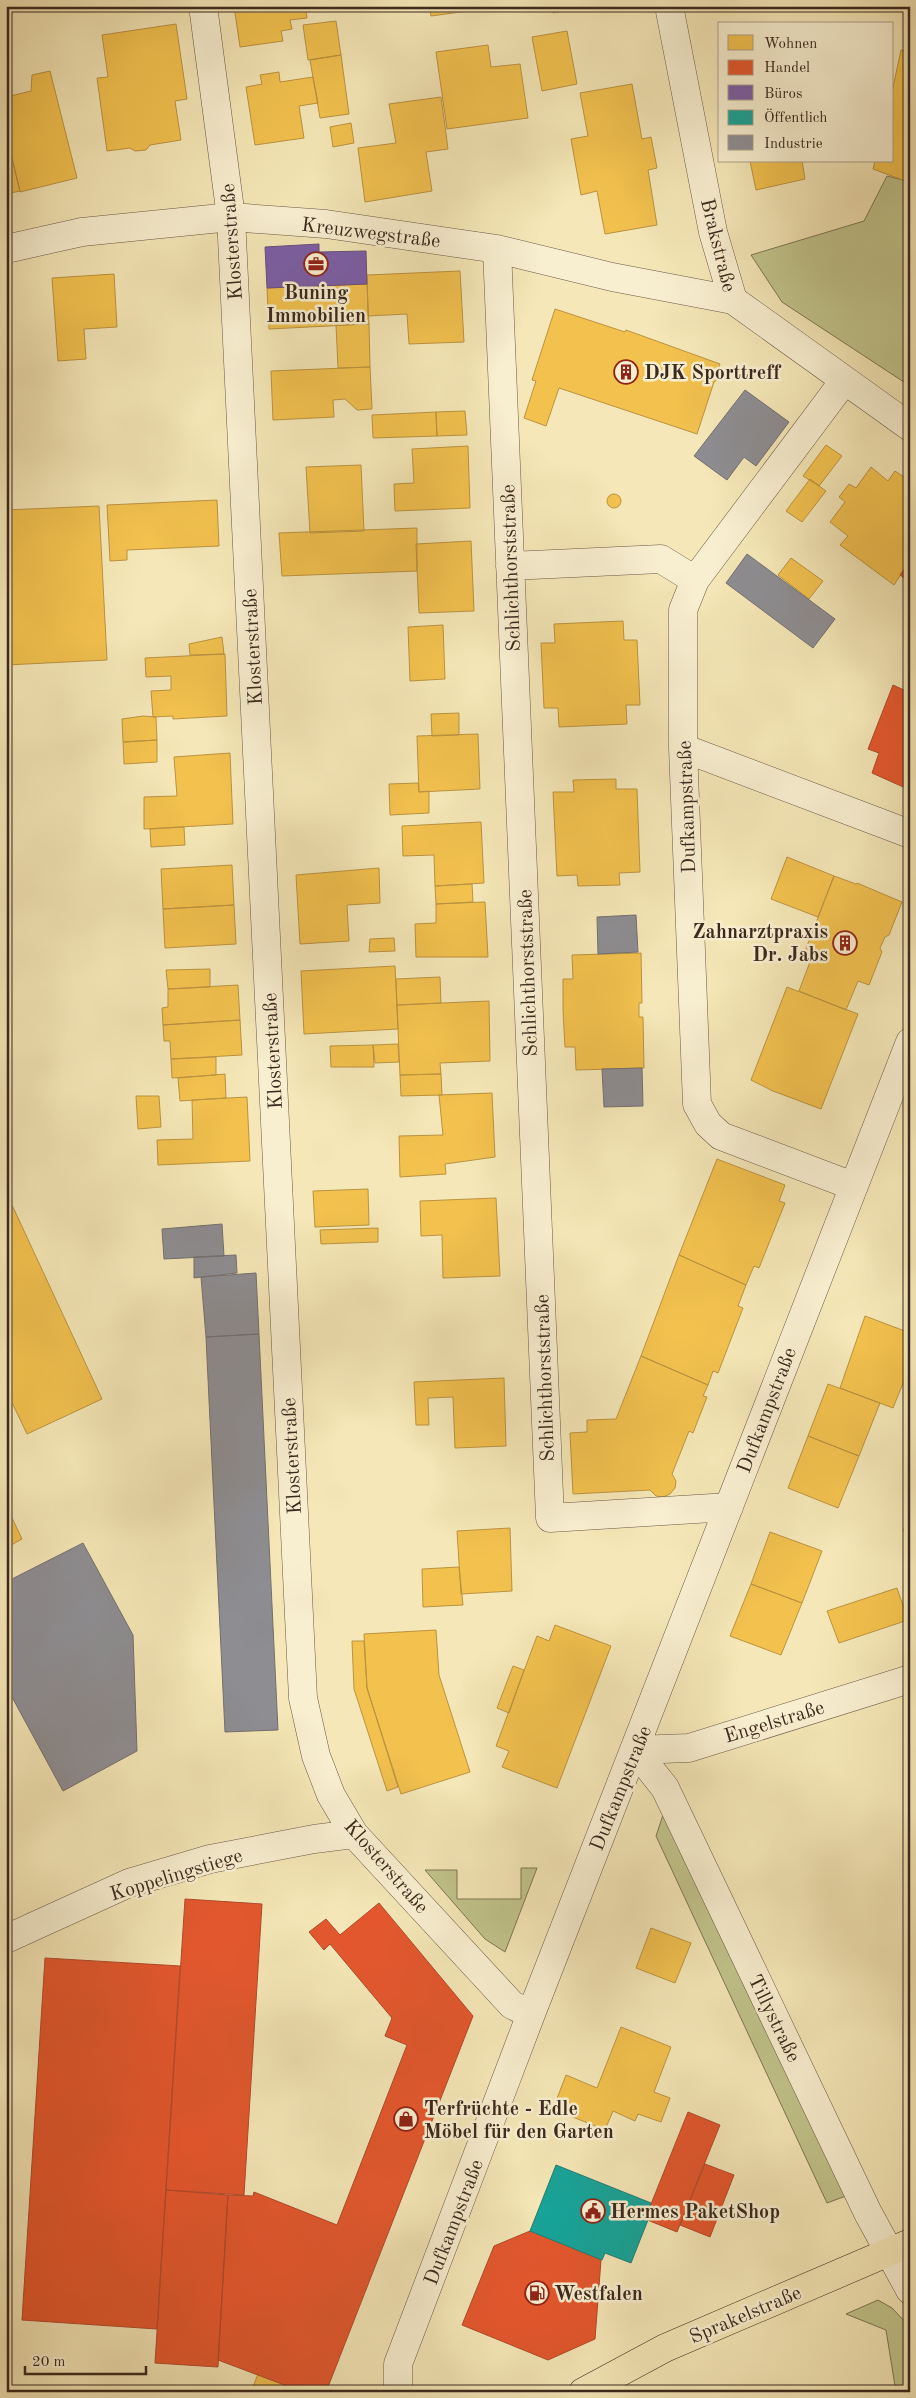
<svg xmlns="http://www.w3.org/2000/svg" width="916" height="2398" viewBox="0 0 916 2398" font-family="'Old Standard TT',serif">
<style>
.green{fill:#c1c48b;stroke:#7e7655}
.homes{fill:#f2c14e;stroke:#bb9340}
.shops{fill:#e4572e;stroke:#b1492a}
.offices{fill:#7b5ea7;stroke:#684e7e}
.public{fill:#17a398;stroke:#227e74}
.industry{fill:#8d8d92;stroke:#746f70}
.lines{fill:none;stroke-linecap:round;stroke-linejoin:round}
.minor-casing{stroke:#6a5845;stroke-width:29}
.major-casing{stroke:#3b291f;stroke-width:29}
.minor{stroke:#f8efd0;stroke-width:28}
.major{stroke:#f5e7b7;stroke-width:28}
.labels{text-anchor:middle;stroke-width:5;stroke-linejoin:round;paint-order:stroke}
.street-label{font-size:20px;fill:#3b291f;stroke:#f8efd0}
.poi-label{font-size:20px;font-weight:bold;fill:#3b291f;stroke:#f8efd0;text-anchor:start}
</style>
<rect width="100%" height="100%" fill="#f5e7b7"/>
<filter id="stains"><feTurbulence type="fractalNoise" baseFrequency=".004" numOctaves="4"/><feColorMatrix values="0 0 0 0 .2 0 0 0 0 .09 0 0 0 0 .02 0 0 0 .5 -.17"/></filter>
<radialGradient id="worn" r=".72"><stop offset=".6" stop-color="#630" stop-opacity="0"/><stop offset="1" stop-color="#630" stop-opacity=".3"/></radialGradient>
<path class="green" d="M887,176L910,182V386L782,302L751,255L864,221Z
M664,1812L846,2196L827,2203L656,1836Z
M521,1868H537L505,1952L485,1939L425,1870H457V1899H521Z
M878,2300L892,2308L910,2327V2392H896L886,2330L846,2314Z"/>
<path class="homes" d="M234,6H305L307,18L290,20L292,29L281,31L283,41L240,47Z
M429,6H468V11L431,16Z
M552,6H586L553,13Z
M336,21L341,55L308,60L303,25Z
M176,24L187,99L175,101L181,140L150,145L146,150L135,151L130,148L107,151L97,78L108,77L102,35Z
M567,31L577,84L542,91L532,37Z
M488,45L491,67L520,64L528,118L447,129L436,52Z
M901,50L910,52V171L908,182L873,169L875,161H892V92Z
M341,55L349,114L320,118L310,60Z
M50,71L77,178L20,192L6,133V97L31,91L32,75Z
M279,72L280,82L313,77L318,103L299,106L304,138L255,145L246,87L262,84L260,75Z
M632,84L642,139L651,137L657,168L648,170L657,225L605,234L597,191L581,195L571,139L588,136L580,93Z
M441,97L448,149L426,152L432,191L365,202L358,148L396,143L389,104Z
M351,123L354,143L333,147L330,127Z
M6,133L20,191L6,194Z
M750,161H802L805,179L756,190Z
M460,271L464,342L409,344L407,314L368,316L367,275Z
M114,274L117,327L84,329L86,359L58,361L52,278Z
M367,284L369,324L269,329L267,288Z
M555,309L625,332L626,330L720,364L715,380H717L714,382L697,434L559,388L546,426L524,418L536,381L532,380Z
M369,324L370,367L338,368L336,325Z
M370,367L372,409L357,410L345,399L333,400L334,417L273,420L271,371Z
M465,411L467,435L437,436L436,412Z
M436,412L437,436L373,438L372,415Z
M826,445L842,456L819,486L803,476Z
M468,446L470,508L395,511L394,484L414,483L412,449Z
M361,465L364,531L310,533L306,467Z
M871,467L888,481L895,471L910,481V561L894,585L840,545L848,536L830,522L845,502L839,497L849,484L856,488Z
M810,479L826,491L802,522L786,511Z
M607 501a7 7 0 1 1 14 0a7 7 0 1 1-14 0Z
M217,500L219,546L127,550V560L110,561L107,505Z
M99,506L107,660L6,665V510Z
M417,528V571L282,576L279,533Z
M471,541L474,611L419,613L416,544Z
M791,558L823,581L809,599L778,575Z
M623,621L624,640H637L640,705H626L627,724L559,727L558,708H544L541,643H555L554,624Z
M443,625L445,679L410,681L408,627Z
M222,637L224,654L190,655L189,644Z
M225,654L227,716L173,719V716L153,717L151,691L171,690V676L146,677L145,658Z
M459,713V735L432,736L431,714Z
M143,716L156,717L157,740L123,742L122,719Z
M478,734L480,789L419,792L417,736Z
M157,740V762L124,764L123,742Z
M230,753L233,824L144,829V797L177,796L174,757Z
M616,779V789H637L640,872L619,873L620,885L578,886L577,875L557,876L553,792H574L573,780Z
M418,783L419,792L429,791V813L390,815L389,784Z
M481,822L484,883L435,886L434,855L403,856L402,826Z
M184,827L185,845L151,847L150,829Z
M787,857L834,876L818,917L771,899Z
M232,865L234,905L163,909L161,869Z
M379,868L380,903L347,905L349,941L300,944L296,875Z
M834,876L856,884L857,883L902,902L889,935L885,937L880,948L882,952L869,985L858,981L846,1010L799,991L810,962L802,959Z
M472,884L473,902L436,904L435,886Z
M485,902L488,957H416L415,924L436,923V904Z
M234,905L236,944L165,948L163,909Z
M394,938L395,951L369,952L370,939Z
M641,953L642,1003H639V1017H643L644,1068L576,1070L575,1047H565L563,1011V979H573L572,955Z
M395,966L398,1029L304,1034L301,971Z
M210,969V987L168,989L166,970Z
M440,977L441,1003L397,1005L396,979Z
M238,985L240,1020L163,1025L162,1008L168,1007V989Z
M787,987L858,1014L821,1109L773,1091L751,1080Z
M489,1001L490,1061L440,1063L441,1074L400,1075L397,1005Z
M240,1020L242,1055L171,1059L170,1041H164L163,1025Z
M398,1044L399,1062L375,1063L373,1045Z
M373,1045L374,1067H331L330,1046Z
M216,1057V1075L172,1078L171,1059Z
M225,1074L226,1098L180,1101L178,1078Z
M441,1074L442,1095L401,1096L400,1075Z
M492,1093L495,1157L445,1164L446,1174L400,1177L399,1136L443,1135L439,1095Z
M136,1096H159L161,1127L138,1129Z
M247,1097L250,1161L158,1165L157,1140L193,1139L192,1100Z
M717,1159L785,1185L779,1201L785,1203L759,1268L754,1266L746,1285L679,1255Z
M368,1189L369,1225L315,1227L313,1191Z
M6,1192L102,1399L27,1434L6,1390Z
M496,1198L500,1276L443,1278L442,1235L421,1236L420,1201Z
M910,1205V1222L904,1220Z
M378,1228V1242L321,1244L320,1230Z
M679,1255L746,1285L738,1306L743,1308L718,1373L713,1371L708,1385L641,1356Z
M865,1316L910,1333V1366L893,1408L840,1388Z
M641,1356L708,1385L703,1396L707,1397L693,1433L689,1431L672,1474L676,1481L675,1488L670,1494L663,1497L656,1496L650,1490L573,1494L570,1433L587,1432V1420L616,1419Z
M504,1378L506,1446L455,1448L453,1397L428,1398L429,1425H416L414,1382Z
M828,1384L880,1403L859,1456L808,1436Z
M808,1436L859,1456L838,1508L788,1488Z
M6,1505L22,1539L6,1548Z
M910,1527V1549L903,1529Z
M510,1528L512,1591L461,1594L457,1531Z
M770,1532L822,1551L802,1603L751,1584Z
M459,1567L463,1605L423,1607L422,1569Z
M751,1584L802,1603L781,1655L730,1636Z
M897,1588L908,1620L839,1643L827,1611Z
M555,1625L611,1646L557,1788L502,1767L509,1751L496,1746L537,1636L549,1641Z
M436,1630L439,1675L470,1772L401,1794L367,1688L364,1634Z
M352,1641H364L367,1688L398,1787L387,1791L354,1689Z
M513,1666L524,1670L509,1713L497,1708Z
M651,1928L691,1943L675,1983L636,1968Z
M621,2027L671,2047L654,2092L670,2098L661,2122L638,2114L635,2121L613,2111L605,2130L553,2109L566,2075L597,2088Z
M258,2374L303,2392H251Z"/>
<path class="shops" d="M910,561V582L900,575Z
M910,674V790L872,773L879,753L868,749L893,685L904,690Z
M185,1899L262,1904L244,2195L166,2190Z
M379,1903L473,2016L326,2392H303L218,2360L228,2195L253,2196L254,2192L337,2225L407,2045L385,2036L392,2018L330,1944L324,1950L309,1932L326,1919L340,1935Z
M45,1958L180,1966L157,2329L22,2320Z
M688,2112L720,2125L677,2232L645,2219Z
M705,2164L734,2175L710,2237L680,2225Z
M166,2190L228,2195L218,2367L155,2363Z
M530,2231L601,2260L595,2339L548,2360L462,2325L494,2246Z"/>
<path class="offices" d="M319,244V252L366,251L367,284L267,288L265,247Z"/>
<path class="public" d="M556,2165L651,2203L645,2219L648,2220L631,2263L605,2253L602,2260L530,2231Z"/>
<path class="industry" d="M745,390L789,422L756,466L744,457L727,480L694,456Z
M747,554L835,619L813,648L726,583Z
M636,915L638,952L598,954L597,917Z
M642,1068L643,1106L604,1107L602,1069Z
M222,1224L224,1256L164,1259L162,1229Z
M236,1255L237,1273L194,1278V1257Z
M256,1273L259,1334L206,1337L201,1277Z
M259,1334L278,1730L225,1732L206,1337Z
M83,1543L133,1635L137,1751L63,1791L6,1686V1582Z"/>
<g class="lines">
<g class="minor-casing">
<path id="minor" d="M203,6L231,217L303,1698L316,1756L331,1795L354,1834L512,2005L531,2014
M669,6L713,232L733,300L910,427
M6,249L82,232L231,217L326,224L497,249L612,277L733,300
M497,249L550,1518L729,1507
M844,381L695,580L683,610V748L697,1104L708,1124L721,1136L853,1186
M510,566L661,559L695,580
M683,748L910,834
M635,1750L665,1788L868,2213L910,2290
M635,1750L689,1748L910,1679
M6,1939L129,1883L210,1859L314,1839L354,1834
M398,2392V2364L531,2014L910,1042"/>
</g>
<g class="major-casing">
<path id="major" d="M583,2392L665,2348L910,2243"/>
</g>
<use href="#minor" class="minor"/>
<use href="#major" class="major"/>
</g>
<defs>
<g id="office-ring" transform="scale(1.25)"><circle r="9.5" fill="#f8efd0" stroke="#8f2418" stroke-width="1.5"/><path d="M-6-3h4V-5.5h4V-3h4V5H-6ZM-1-4.5V-3h2v-1.5ZM-6 0V1H6V0Z" fill="#8f2418"/></g>
<g id="building-ring" transform="scale(1.25)"><circle r="9.5" fill="#f8efd0" stroke="#8f2418" stroke-width="1.5"/><path d="M-4-6H4V6H1V3H-1V6H-4ZM-2.5-4.3h1.7v1.8h-1.7ZM.8-4.3h1.7v1.8H.8ZM-2.5-1h1.7V.8h-1.7ZM.8-1h1.7V.8H.8Z" fill="#8f2418"/></g>
<g id="shop-ring" transform="scale(1.25)"><circle r="9.5" fill="#f8efd0" stroke="#8f2418" stroke-width="1.5"/><path d="M-5-2.5h2.3a2.7 3.5 0 0 1 5.4 0H5L5.5 6h-11ZM-1.5-2.5h3a1.5 2.3 0 0 0-3 0Z" fill="#8f2418"/></g>
<g id="civic-ring" transform="scale(1.25)"><circle r="9.5" fill="#f8efd0" stroke="#8f2418" stroke-width="1.5"/><path d="M-.6-6.5H3V-4.5H.6V-3L4-1V1h2V6H-6V1h2V-1L-.6-3ZM-1.2 2.5V6h2.4V2.5Z" fill="#8f2418"/></g>
<g id="fuel-ring" transform="scale(1.25)"><circle r="9.5" fill="#f8efd0" stroke="#8f2418" stroke-width="1.5"/><path d="M-5.5-6h7V0h2V4h1.3V-2.5L3-4.5l.8-.8L6-3V5H2.5V1h-1V6h-7ZM-4.2-4.7v3.2H.2V-4.7Z" fill="#8f2418"/></g>
</defs>
<g fill-rule="evenodd">
<use href="#office-ring" x="316" y="264"/>
<use href="#building-ring" x="626" y="372"/>
<use href="#building-ring" x="845" y="943"/>
<use href="#shop-ring" x="406" y="2119"/>
<use href="#civic-ring" x="593" y="2211"/>
<use href="#fuel-ring" x="537" y="2293"/>
</g>
<g class="labels">
<g class="street-label">
<text transform="translate(371 232) rotate(7)" y="7">Kreuzwegstraße</text>
<text transform="translate(231 242) rotate(-94)" y="7">Klosterstraße</text>
<text transform="translate(719 245) rotate(76)" y="7">Brakstraße</text>
<text transform="translate(510 568) rotate(-92)" y="7">Schlichthorststraße</text>
<text transform="translate(252 647) rotate(-93)" y="7">Klosterstraße</text>
<text transform="translate(686 807) rotate(-92)" y="7">Dufkampstraße</text>
<text transform="translate(527 973) rotate(-92)" y="7">Schlichthorststraße</text>
<text transform="translate(272 1051) rotate(-93)" y="7">Klosterstraße</text>
<text transform="translate(544 1378) rotate(-92)" y="7">Schlichthorststraße</text>
<text transform="translate(766 1410) rotate(-69)" y="7">Dufkampstraße</text>
<text transform="translate(291 1456) rotate(-93)" y="7">Klosterstraße</text>
<text transform="translate(774 1721) rotate(-17)" y="7">Engelstraße</text>
<text transform="translate(620 1788) rotate(-68)" y="7">Dufkampstraße</text>
<text transform="translate(387 1866) rotate(49)" y="7">Klosterstraße</text>
<text transform="translate(176 1874) rotate(-17)" y="7">Koppelingstiege</text>
<text transform="translate(775 2018) rotate(64)" y="7">Tillystraße</text>
<text transform="translate(453 2222) rotate(-69)" y="7">Dufkampstraße</text>
<text transform="translate(745 2314) rotate(-23)" y="7">Sprakelstraße</text>
</g>
<g class="poi-label">
<text x="316" y="299" text-anchor="middle">Buning<tspan x="316" dy="23">Immobilien</tspan></text>
<text x="644" y="379">DJK Sporttreff</text>
<text x="828" y="938" text-anchor="end">Zahnarztpraxis<tspan x="828" dy="23">Dr. Jabs</tspan></text>
<text x="424" y="2115">Terfrüchte - Edle<tspan x="424" dy="23">Möbel für den Garten</tspan></text>
<text x="610" y="2218">Hermes PaketShop</text>
<text x="554" y="2300">Westfalen</text>
</g>
</g>
<rect width="916" height="2398" fill="none" stroke="#f5e7b7" stroke-width="25"/>
<rect x="8" y="8" width="901" height="2383" fill="none" stroke="#3b291f" stroke-width="2.5"/>
<rect x="12" y="12" width="891" height="2373" fill="none" stroke="#3b291f"/>
<rect x="718" y="22" width="175" height="140" fill="#f8efd0" stroke="#aca089"/>
<rect x="728" y="35" width="25" height="15" fill="#f2c14e" stroke="#aca089"/>
<text x="764" y="48" font-size="15" fill="#3b291f">Wohnen</text>
<rect x="728" y="60" width="25" height="15" fill="#e4572e" stroke="#aca089"/>
<text x="764" y="72" font-size="15" fill="#3b291f">Handel</text>
<rect x="728" y="85" width="25" height="15" fill="#7b5ea7" stroke="#aca089"/>
<text x="764" y="98" font-size="15" fill="#3b291f">Büros</text>
<rect x="728" y="110" width="25" height="15" fill="#17a398" stroke="#aca089"/>
<text x="764" y="122" font-size="15" fill="#3b291f">Öffentlich</text>
<rect x="728" y="135" width="25" height="15" fill="#8d8d92" stroke="#aca089"/>
<text x="764" y="148" font-size="15" fill="#3b291f">Industrie</text>
<path d="M25 2366v8h121v-8" fill="none" stroke="#3b291f" stroke-width="2.5"/>
<text x="32" y="2366" font-size="15" fill="#3b291f" stroke="#f8efd0" stroke-width="4" paint-order="stroke">20 m</text>
<rect width="100%" height="100%" filter="url(#stains)"/>
<rect width="100%" height="100%" fill="url(#worn)"/>
</svg>
